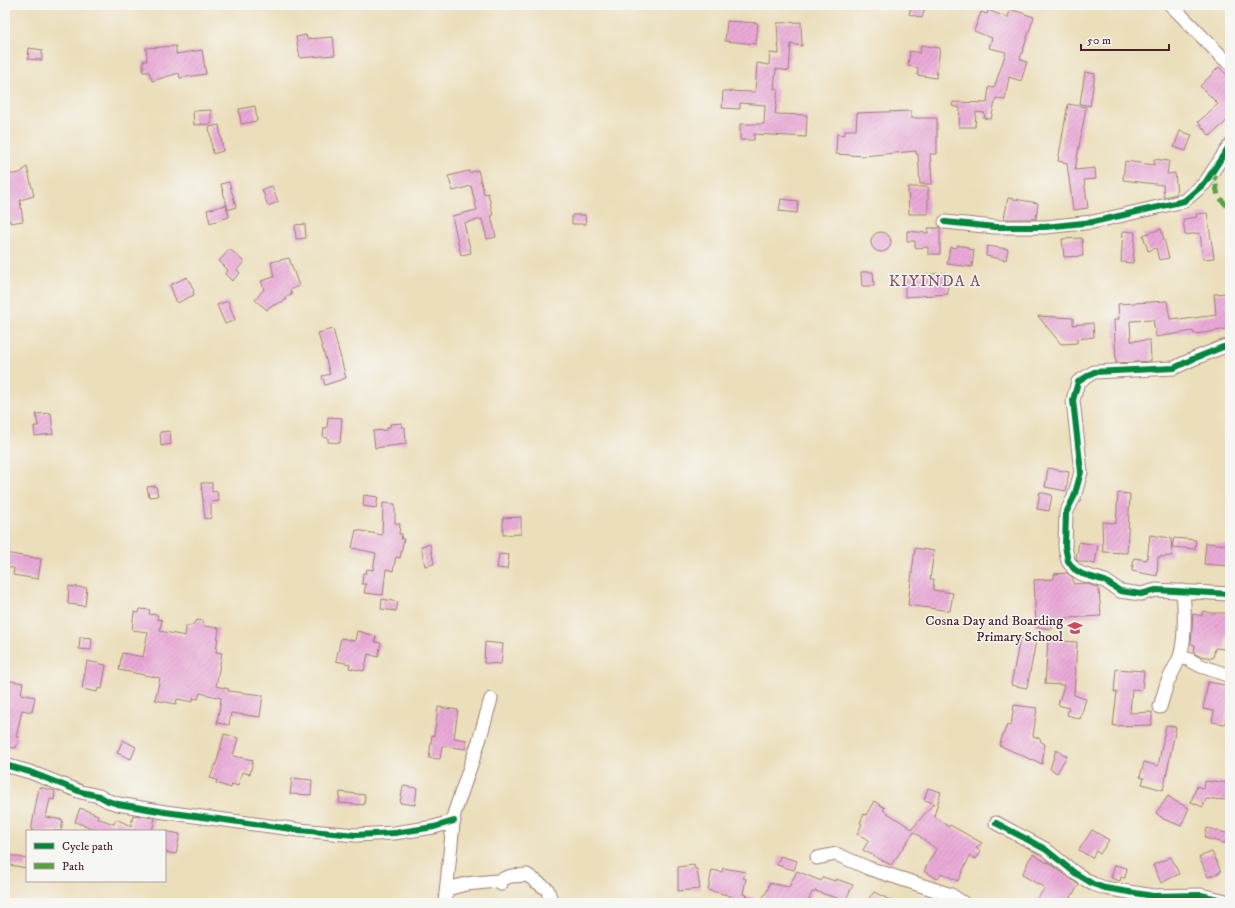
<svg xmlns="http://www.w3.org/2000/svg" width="1235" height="908" viewBox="0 0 1235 908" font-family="'IM FELL DW Pica',serif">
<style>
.building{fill:url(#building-hatch)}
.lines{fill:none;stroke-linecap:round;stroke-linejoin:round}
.minor-casing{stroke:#9a7e72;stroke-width:15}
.minor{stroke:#fff;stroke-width:13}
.quiet{stroke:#56a243;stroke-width:5;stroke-dasharray:10 5;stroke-linecap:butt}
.cycleway-casing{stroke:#f6f6f2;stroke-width:8}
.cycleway{stroke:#00873e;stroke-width:6}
.labels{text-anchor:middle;stroke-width:3;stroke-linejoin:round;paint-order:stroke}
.poi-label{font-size:14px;fill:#4a1f2b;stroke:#f6f6f2;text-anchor:end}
.quarter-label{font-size:16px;letter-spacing:1px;fill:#824f67;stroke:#f6f6f2}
</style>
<defs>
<pattern id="building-hatch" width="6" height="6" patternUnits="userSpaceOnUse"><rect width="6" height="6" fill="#eaa9d7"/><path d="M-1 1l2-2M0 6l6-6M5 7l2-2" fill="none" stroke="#ca91b9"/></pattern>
</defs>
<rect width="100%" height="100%" fill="#f6f6f2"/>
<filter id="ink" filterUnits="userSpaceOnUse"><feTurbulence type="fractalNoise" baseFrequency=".025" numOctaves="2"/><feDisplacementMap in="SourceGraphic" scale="8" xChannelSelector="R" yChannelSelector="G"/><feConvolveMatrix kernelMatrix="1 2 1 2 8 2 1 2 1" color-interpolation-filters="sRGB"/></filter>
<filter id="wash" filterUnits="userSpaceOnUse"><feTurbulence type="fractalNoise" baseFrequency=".012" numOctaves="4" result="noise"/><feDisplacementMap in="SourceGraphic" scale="16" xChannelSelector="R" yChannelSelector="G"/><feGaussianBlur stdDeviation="0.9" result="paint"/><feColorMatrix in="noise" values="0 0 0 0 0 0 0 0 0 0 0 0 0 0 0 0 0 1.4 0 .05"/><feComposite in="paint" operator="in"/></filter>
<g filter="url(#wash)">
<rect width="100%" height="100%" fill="#ebdeba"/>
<g id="blocks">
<path class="building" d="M912,5H926L922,18L909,14Z
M1010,9L1034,17L1020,59L1027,62L1021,81L1009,77L1005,100L996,98L991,119L984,118L985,113L976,112L975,127H959L960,108L952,106L953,102L987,103L989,87L994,88L1006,52L989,48L992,38L974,31L981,12L987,14L988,10L1008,18Z
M727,21L758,23L756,44L725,41Z
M801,22L802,46L791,44L789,71L776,69L774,89H778L775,114L807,115L806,137L754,134V140H740V124H764L765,105L740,103V109L722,108L723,91L755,92L757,63L769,65L770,53L779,54L777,23Z
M306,35L307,39L333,37L335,55L300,58L296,37Z
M921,45L940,48L936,78L917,75L918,68L908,66L910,51L920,53Z
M176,46V54L202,50L206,74L180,78L179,73L152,81L149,72H143V61H147L146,48Z
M29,48L42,50V60L28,59Z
M1219,67L1230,78V118L1210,136L1198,122L1218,104L1200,86Z
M1085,72L1095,74L1090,106L1080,104Z
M1068,104L1086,107L1075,170L1095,168L1096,179L1084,180L1088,208L1073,210L1067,163L1058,161Z
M255,106L257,121L241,124L239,109Z
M211,110V124L194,125L193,111Z
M911,111V118H937V154H930L932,184H920L918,154H916V151L863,156L836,154L837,134L845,135V130H856L857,113Z
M219,125L223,151L213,154L209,127Z
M1180,131L1192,135L1186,151L1174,147Z
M1154,159L1169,161L1167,174L1175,173L1177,194L1164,197L1163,185L1123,180L1125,161L1154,165Z
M27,167L34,196L20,200L23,221L10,223V220H5V175L20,173Z
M478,170L484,194L488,193L493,216H491L496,237L487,239L482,219L464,223L471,253L461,255L452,216L477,210L471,186L453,191L448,176L469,171V173Z
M229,182L236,207L228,210L221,184Z
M272,186L278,202L268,206L262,189Z
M908,187H928V214H909Z
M1008,198L1038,203L1036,219H1004Z
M781,199L798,201L797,213L779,211Z
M226,205L229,217L210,223L207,210Z
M1207,213L1214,258L1203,259L1200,233L1185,235L1183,219L1197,217L1196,214Z
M572,215H585L586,224H572Z
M305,224L306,238L296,239L295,225Z
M928,228H940V254H928V247L915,248V241H907V231L928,233Z
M1161,229L1169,258L1159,260L1156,248L1148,251L1143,235Z
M1123,231L1135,232L1133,263L1121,262Z
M871 242a10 10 0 1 1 20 0a10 10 0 1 1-20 0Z
M1082,238L1083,256L1064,257L1062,239Z
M957,245L968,247V249L974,250L972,267L947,264L950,247L957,248Z
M987,246L1008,249L1006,260L986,256Z
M230,249L244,262L237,270L240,273L232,281L225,274L228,270L219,261Z
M289,258L299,286L290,290L292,295L285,297L286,300L269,307L267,310L255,300L264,289L261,281L274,277L271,262Z
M861,272H873L874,286H862Z
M946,273L948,294L905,297V276Z
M187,277L189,282H190L194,291L193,292L194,295L177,303L170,285Z
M1227,293L1228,300L1230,299V328L1211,332L1194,334L1193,331L1156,337L1153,320L1130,321L1131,341L1150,340L1151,361L1116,363L1114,320L1119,319L1118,304L1167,301L1170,319L1179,318V320L1216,315L1214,294Z
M228,301L235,320L225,324L217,305Z
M1038,316L1073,318V325L1093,323L1094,337L1077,339V343L1061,344Z
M333,329L346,378L325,385L322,376L330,374L318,333Z
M51,413L53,434L35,436L34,426H38L36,414Z
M328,417L342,418L340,443L328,442V438L323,437L324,428H327Z
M402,423V427H405L406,444L375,448L373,431L387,430V428L390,427V424Z
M170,431L171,444L161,446L160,432Z
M1048,468L1069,472L1066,491L1045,487Z
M201,483H212V492L217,491L219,501L211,502V518L205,519Z
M156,486L158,496L149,497L147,487Z
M1040,492L1052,495L1049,511L1037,509Z
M1118,493L1130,494L1127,553L1103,552L1102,522L1116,523Z
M364,495L378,497L376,508L363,506Z
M383,503L395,504V523L400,524L399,534H402L401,539H404L400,558L396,557L393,571L386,569L383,595L364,593L366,584H362L363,573H366L367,569L373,570L376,553L352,548L356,530L382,535Z
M521,517V534L503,535V518Z
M1150,535L1171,538L1172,556L1158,557L1157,576L1132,571L1134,558L1147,560Z
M1174,538L1196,540L1195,549L1172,547Z
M1079,542L1098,545L1095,564L1078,561L1076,559Z
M1206,543L1230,545L1228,566L1204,564Z
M430,544L434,564L425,566L421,546Z
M915,548L934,551L930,579H934L933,590L953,593L950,611L908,605Z
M5,553L41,559L38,579L13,575L14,568L5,567Z
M499,554L509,555L507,569L497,568Z
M1067,573L1073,578V584L1085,583L1099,588L1101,616L1052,619V629L1036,627L1034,580L1054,579V574Z
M69,586L87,588L85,606L68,604Z
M382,599L398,602L396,611L381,609Z
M140,609L150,610L149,614L158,615L157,619L162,620L160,631L185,636L186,626H191L197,620L203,621L204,626L219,628L216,652L222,653L216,686L229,689L228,691L263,695L260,717L231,713L229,725L217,723L221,698L200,693L198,699L193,698V702L177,699L176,704L155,700L160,678L119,670L122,653L143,657L148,632L132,630L134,612L139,613Z
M1203,611L1211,613H1230V634H1226L1225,649L1215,648L1213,658L1199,656L1194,653L1195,645L1191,644L1193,614L1202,616Z
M357,631L376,636L375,642L381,643L378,657L368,654L364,671L349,668L350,664L336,661L341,638L355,641Z
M80,637L92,638L91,650L79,649Z
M1020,638L1036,641L1027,688L1011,685Z
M1048,640L1077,642L1074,695L1086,699L1080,719L1067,715L1069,708L1058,705L1064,685L1045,684Z
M485,642L503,644L501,664L484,663Z
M87,661L106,665L102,689L98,688L97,692L82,689Z
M1116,669L1144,671L1142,690L1132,689L1130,713L1152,712V725L1113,726L1117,692H1114Z
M5,680L23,683L21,694L35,697L32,712L22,710L16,737H19L16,748L5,747Z
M1208,682L1230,686V695L1225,724L1212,722L1214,711L1203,709Z
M1014,705L1037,708L1033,736L1041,739L1040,741L1045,744L1042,764L1032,759V760L999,745L1007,725L1011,726Z
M438,707L458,710L454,738L467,740L466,749L442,746L440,759L429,758L432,735L434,736Z
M1166,725L1176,727L1166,777L1163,790L1142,784L1144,778L1140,777L1144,762L1158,766Z
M224,734L238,738L233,756L253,760L250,774L242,772L238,786L232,784L231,788L216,783L217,780L210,778L217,761Z
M123,740L136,747L131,759L117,753Z
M1056,750L1067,756L1057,773L1050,769Z
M292,778L312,780L311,795L290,794Z
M1205,781L1212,782V781L1230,783V800L1206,799L1203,807L1191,802L1197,786L1204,789Z
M403,786L417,788L415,805L400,803Z
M39,787L55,791L54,800L50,799L46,817L63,820L61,831H31Z
M928,788L941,792L934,816L949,827L950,825L982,843L976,848L981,852L976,859L970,856L958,881L941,873L938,879L924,871L936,849L914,832L891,865L863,850L869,840L857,834L862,824L860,823L864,814L866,815L874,801L885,808L883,810L912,829L934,803L924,800Z
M340,792L365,795L364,805L339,803Z
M1168,796L1175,801L1189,808L1181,826L1166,820H1165L1156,813Z
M80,808L98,815L97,818L114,824L116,819L131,826L133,815L155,818L152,831H100L75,822Z
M1207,828L1230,834V843H1223L1205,838Z
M1092,830L1109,840L1100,854L1096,851L1092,858L1079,850Z
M165,831L180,834L176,854L165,852Z
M1212,852L1221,872L1208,877L1199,857Z
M5,854L27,859L26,868L5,864Z
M1033,854L1047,863L1048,862L1079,885L1067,903H1034L1045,888L1022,875L1028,863H1027Z
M780,856L797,861L794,870L777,865Z
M1171,857L1179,874L1161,883L1153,865Z
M694,865L695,869H697L700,889L678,891V867Z
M1115,865L1127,868L1125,878L1121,877L1120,881L1111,878Z
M723,868L746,872L743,878L746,879L743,894L761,901L768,889L769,883L789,887L797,871L821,881L823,877L835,881L836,879L853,885L845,901L815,891L814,893L812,892L808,903H729L731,896L708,890L712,870L722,872Z
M874,892L896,903H865Z"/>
</g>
</g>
<g filter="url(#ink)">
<use href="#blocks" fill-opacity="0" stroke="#9a7e72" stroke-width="1"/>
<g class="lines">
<g class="minor-casing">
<path id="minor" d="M1171,5L1222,57L1230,63
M945,222L995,227H1045L1093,222L1184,201L1205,183L1230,145
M1230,346L1223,347L1193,359L1174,368L1094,372L1078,382L1073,400L1081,472L1074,497L1066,513L1065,546L1068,561L1074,569L1082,574L1105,581L1120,591L1141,594L1156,590L1230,594
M1180,657C1186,636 1185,613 1183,591
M1160,707L1167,683L1180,657L1188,659L1201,666L1230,676
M5,765L30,772L81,792L99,796L108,801L118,804L165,812L299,830L356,835L394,833L434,827L454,821
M996,823L1045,849L1075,873L1093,884L1105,888L1153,896L1201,895L1230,902
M817,858L836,854L868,868L951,895L963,903
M497,881L511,876L527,875L547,889L552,903
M447,889L466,884L497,881L501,884
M445,903L454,814L479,741L491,699"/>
</g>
<use href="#minor" class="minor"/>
<path class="quiet" d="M1213,170L1218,196L1230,209"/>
<g class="cycleway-casing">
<path id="cycleway" d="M945,222L995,227H1045L1093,222L1184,201L1205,183L1230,145
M1230,346L1223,347L1193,359L1174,368L1094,372L1078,382L1073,400L1081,472L1074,497L1066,513L1065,546L1068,561L1074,569L1082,574L1105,581L1120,591L1141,594L1156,590L1230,594
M5,765L30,772L81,792L99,796L108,801L118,804L165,812L299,830L356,835L394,833L434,827L454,821
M996,823L1045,849L1075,873L1093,884L1105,888L1153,896L1201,895L1230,902"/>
</g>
<use href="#cycleway" class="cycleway"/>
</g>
</g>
<defs>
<g id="school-bare" transform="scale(1.2)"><path d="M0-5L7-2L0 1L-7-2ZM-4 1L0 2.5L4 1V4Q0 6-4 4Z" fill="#d1495b" stroke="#f6f6f2" stroke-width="2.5" paint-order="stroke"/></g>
</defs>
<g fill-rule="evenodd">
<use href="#school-bare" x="1075" y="628"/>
</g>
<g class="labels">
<g class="poi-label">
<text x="1063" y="625">Cosna Day and Boarding<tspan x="1063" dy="16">Primary School</tspan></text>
</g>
<g class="quarter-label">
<text x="935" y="286">KIYINDA A</text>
</g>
</g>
<rect width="1235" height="908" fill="none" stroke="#f6f6f2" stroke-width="20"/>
<rect x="26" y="830" width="140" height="52" fill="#f6f6f2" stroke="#b1a0a2"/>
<rect x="34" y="843" width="20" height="6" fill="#00873e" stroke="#b1a0a2"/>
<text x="62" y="850" font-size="12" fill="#4a1f2b">Cycle path</text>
<rect x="34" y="863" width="20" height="6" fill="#56a243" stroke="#b1a0a2"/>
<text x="62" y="870" font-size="12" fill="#4a1f2b">Path</text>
<path d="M1081 44v6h88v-6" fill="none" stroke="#4a1f2b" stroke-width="2"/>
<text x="1087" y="44" font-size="12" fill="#4a1f2b" stroke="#f6f6f2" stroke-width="3" paint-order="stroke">50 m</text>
</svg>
